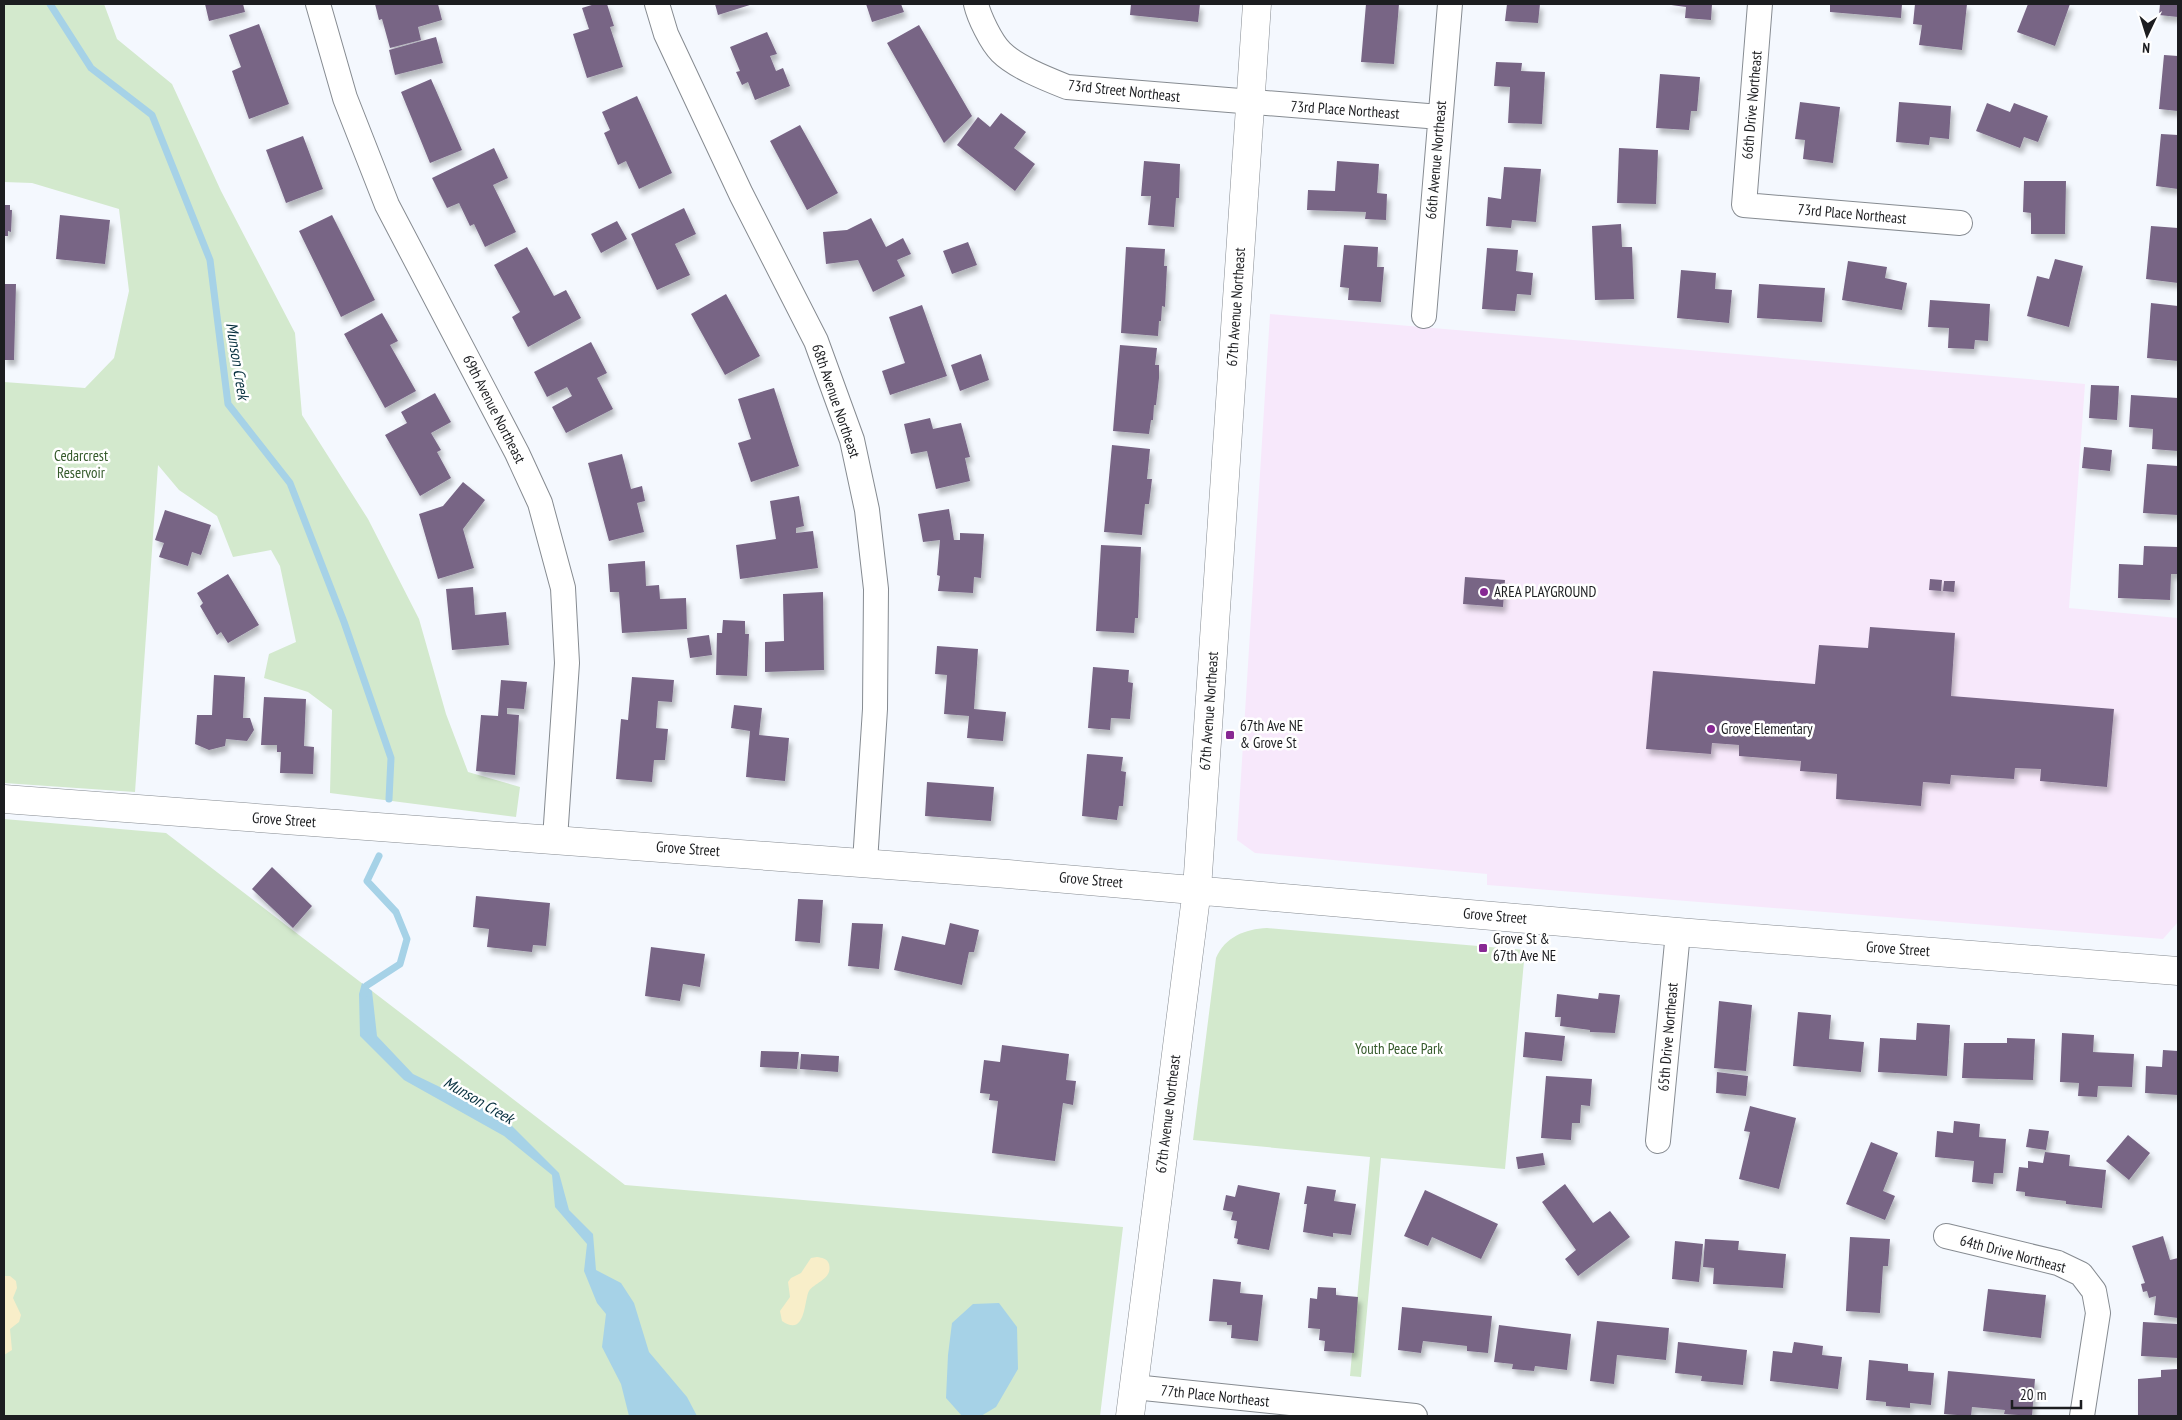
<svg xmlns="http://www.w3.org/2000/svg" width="2182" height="1420" viewBox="0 0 2182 1420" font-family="'PT Sans Narrow',sans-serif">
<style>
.education{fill:#f7e8fb}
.green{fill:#d3e9cd}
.sand{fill:#f8eec9}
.water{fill:#a6d2e7}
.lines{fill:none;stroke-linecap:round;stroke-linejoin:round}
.stream{stroke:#a6d2e7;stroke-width:7}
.building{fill:#786585;filter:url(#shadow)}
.street-casing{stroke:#868b91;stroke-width:26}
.secondary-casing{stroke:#868b91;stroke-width:29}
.street{stroke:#fff;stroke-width:24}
.secondary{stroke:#fff;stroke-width:28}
.poi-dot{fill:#872893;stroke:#fff;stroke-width:2}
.labels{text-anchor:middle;stroke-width:5;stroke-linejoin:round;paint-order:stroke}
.street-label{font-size:15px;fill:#1c1d20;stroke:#fff}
.park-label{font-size:15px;fill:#355a2b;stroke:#fff}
.poi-label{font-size:15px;fill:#1c1d20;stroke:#fff;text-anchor:start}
.water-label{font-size:16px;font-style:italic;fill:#062f3e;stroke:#fff}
</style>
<defs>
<filter id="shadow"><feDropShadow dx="3" dy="5.5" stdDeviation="2.5" flood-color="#0004"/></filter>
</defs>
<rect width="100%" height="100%" fill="#f4f8fe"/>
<path class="education" d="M1270,314L2085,384L2069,608L2178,618V922L2163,939L1487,885V874L1255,853L1237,840Z"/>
<path class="green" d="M4,4H104L117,39L172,84L221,191L295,333L302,415L368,519L419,619L446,714L468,772L520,787L516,817L330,793L332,710L308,692L264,678L269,654L296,642L280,566L271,550L233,557L217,516L179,490L158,465L135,792L4,783V382L85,388L114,358L129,291L119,209L32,183L4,182Z
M4,819L166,833L625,1185L1123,1227L1100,1416H4Z
M1267,928L1525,950L1505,1169L1381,1158L1361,1377L1350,1376L1370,1157L1193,1140L1216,958C1225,937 1245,929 1267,928Z"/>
<path class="sand" d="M817,1257C822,1258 827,1258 829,1264C833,1279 815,1282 809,1291C804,1300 806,1338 782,1321L780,1311L790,1297L788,1282L791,1278L801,1273L811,1258Z
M4,1276H10L16,1281L17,1288L13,1298L21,1315L19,1322L10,1329L12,1350L4,1355Z"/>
<path class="water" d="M362,983L372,991L377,1036L413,1074L504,1118L559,1173L569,1210L593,1234L596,1270L621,1283L634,1303L649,1352L687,1397L697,1416H629L621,1384L602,1347L606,1314L597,1303L584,1271L587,1244L555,1207L552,1175L504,1136L404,1080L360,1036L359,994Z
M999,1303L1017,1327L1018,1369L996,1407L981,1416H962L946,1398L948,1355L952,1323L973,1304Z"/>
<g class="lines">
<path class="stream" d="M50,4L91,68L152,115L210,260L228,404L290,483L344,622L391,758L389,799
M364,995L366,986L400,964L407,939L396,912L367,881L379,856"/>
</g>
<path class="building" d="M205,4H243L245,12L209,21Z
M375,4H438L442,20L418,27L421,40L390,48L382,19L379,20Z
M595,4H607L614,26L610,27L623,67L587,78L573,34L589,29L582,8Z
M715,4H753L718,15Z
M866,4H901L904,12L872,22Z
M1131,4H1200L1198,22L1130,15Z
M1366,4H1399L1394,64L1361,62Z
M1507,4H1540L1538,23L1505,21Z
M1664,4H1712L1711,20L1685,18L1686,7Z
M1830,4H1902L1901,18L1830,12Z
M1915,4H1967L1962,50L1919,45L1922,25L1913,24Z
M2028,4H2070L2055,46L2017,32Z
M2160,4H2178V17L2159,15Z
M259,24L289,104L249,119L232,71L241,67L229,35Z
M919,25L972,116L944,143L887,43Z
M767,32L777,54L770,56L776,71L783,68L790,86L755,100L748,82L742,85L736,72L740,71L730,47Z
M436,37L443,63L395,75L389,50Z
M2164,55L2178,56V111L2159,109Z
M1496,62L1522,63L1521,71L1545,72L1542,124L1508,123L1510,87L1494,86Z
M1660,74L1700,77L1697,111H1691L1689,130L1656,128Z
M431,79L462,150L430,163L401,92Z
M637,96L672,173L639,189L626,161L618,165L604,133L610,130L602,112Z
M1800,102L1840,107L1833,163L1803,159L1805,140L1795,139Z
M1899,102L1951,106L1949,139L1930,137L1929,145L1896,142Z
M1987,103L2010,112L2014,103L2048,116L2038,142L2024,137L2020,148L1976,131Z
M1001,113L1026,132L1014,148L1035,164L1015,191L957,145L978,117L990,127Z
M800,125L838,193L807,210L770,141Z
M2161,134L2178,135V189L2156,186Z
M303,136L323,189L286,203L266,150Z
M494,148L508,178L493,185L516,232L485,247L474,224L470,226L459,203L447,208L432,178Z
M1619,148L1658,150L1656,204L1617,203Z
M1144,161L1180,164L1179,198H1176L1174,227L1148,225L1151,196H1141Z
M1337,161L1379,164L1377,193L1387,194L1386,220L1365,219L1366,212L1307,210L1308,190L1335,191Z
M1504,167L1541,169L1536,222L1512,220L1511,228L1486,226L1488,197L1501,199Z
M2024,181H2066L2065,234H2031V213L2023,212Z
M4,205H10V210H12L11,232L8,231V236H4Z
M684,208L696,234L675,244L690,275L657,290L631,234Z
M60,215L110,220L105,264L56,259Z
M332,215L375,300L341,317L299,231Z
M871,218L886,247L903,238L911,254L897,260L905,276L873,292L858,260L826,264L823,232L847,230Z
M617,221L627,239L601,253L591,234Z
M1621,224L1622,247H1632L1634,299L1595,300L1592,226Z
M2151,226L2178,228V283L2146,279Z
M968,242L977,265L952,274L943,251Z
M1344,245L1378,247L1377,267H1384L1381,302L1348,300L1349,288L1340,287Z
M527,247L554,296L566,290L581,318L528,347L512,317L520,312L494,265Z
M1126,247L1165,249L1164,266H1167L1165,307L1162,306L1161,321H1159L1158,336L1121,333Z
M1487,248L1518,250L1516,271L1533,273L1531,295L1517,294L1515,311L1482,309Z
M2055,259L2083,266L2069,327L2027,316L2037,276L2049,279Z
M1848,261L1887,267L1885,278L1907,283L1902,310L1842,300Z
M1681,270L1716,273L1715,289L1732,290L1729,323L1677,318Z
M4,284H16L14,360H4Z
M1759,284L1825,288L1822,322L1757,318Z
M726,294L760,356L725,375L691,314Z
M1930,300L1990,304L1988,341L1975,340L1974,349L1948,348L1949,328L1928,327Z
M2151,303L2178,306V361L2147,358Z
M922,305L947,376L890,395L882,371L905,363L889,317Z
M382,313L398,341L390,345L416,391L385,408L344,334Z
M591,342L607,373L597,378L613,409L566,433L552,407L572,396L567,387L547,397L534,372Z
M1120,345L1157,348L1155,365H1159V378L1156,405H1154L1153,420H1151L1149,434L1113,431Z
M981,354L989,380L960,391L951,365Z
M2091,385L2119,386L2117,420L2089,418Z
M774,388L799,466L751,482L738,443L751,439L738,399Z
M435,393L451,422L431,433L441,450L437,452L451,478L420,496L385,435L407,423L401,412Z
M2131,395L2178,398V451L2152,449L2153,429L2129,427Z
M930,418L933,429L961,423L970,457L965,458L970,481L936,489L927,451L911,454L904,424Z
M1112,445L1150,449L1147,479H1152L1149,504H1145L1142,535L1104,532Z
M2084,447L2112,450L2110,471L2082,468Z
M622,454L631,489L642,486L645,501L637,503L644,532L609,541L588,463Z
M2147,464L2178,466V515L2143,513Z
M463,482L485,500L463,529L474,568L438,579L419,514L443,506Z
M799,496L804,526L796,528V533L813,531L818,568L740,579L736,545L776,539L770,501Z
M949,509L954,540H960V533L984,534L981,578L974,577L973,593L938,591L940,576L937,575L940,540L923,542L918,514Z
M165,510L211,525L201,555L192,552L188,566L159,557L164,543L155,540Z
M1101,545L1141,547L1138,618H1135L1134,633L1096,631Z
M2144,546L2178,547V574H2171L2170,600L2118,598L2119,564L2143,565Z
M645,561L646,586L659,585L660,599L686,598L687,629L622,633L619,592H610L608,564Z
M228,574L259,625L228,643L221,632L217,635L200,606L203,603L197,593Z
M1465,577L1505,580L1503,607L1463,604Z
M1930,579L1942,580L1941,591L1929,590Z
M1944,581H1955L1954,592L1943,591Z
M473,587L475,615L506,612L509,645L452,650L446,589Z
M823,592L824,670L765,672V642L784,641L783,594Z
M723,620L745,621V634H749L747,676L716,675L717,633H722Z
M1870,627L1955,633L1951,696L2114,709L2107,787L2040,781L2041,769L2015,768L2014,779L1951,775L1950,784L1923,782L1921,806L1836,799L1837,774L1800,771L1801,761L1739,756V745L1712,743L1711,754L1646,749L1653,671L1815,684L1819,645L1868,648Z
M709,635L712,655L690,658L687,638Z
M937,646L978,649L974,709L1006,712L1003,741L967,738L969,716L944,714L947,675L935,674Z
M1093,667L1129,670L1128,682L1133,683L1130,719L1111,718L1110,730L1088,728Z
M214,675L245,677L243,718H250L254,730L247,741L226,739L225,746L209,750L195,744L197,715H212Z
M632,677L674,680L672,702L658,701L656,728L668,729L665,760H654L652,782L616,779L621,719L628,720Z
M501,680L527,682L524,709L507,708V714L519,715L515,775L476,771L481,715L498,716Z
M264,697L306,699L304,746L314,747L313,774L280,773L281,752H277V745H261Z
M734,705L762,708L759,735L789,738L785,781L746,777L750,731L731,728Z
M1087,754L1123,757L1121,771L1126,772L1123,806H1119L1117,820L1082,816Z
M927,782L994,787L991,821L925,816Z
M272,867L312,906L293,928L252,889Z
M476,896L550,903L546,946L533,945L532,952L487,947L489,929L473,927Z
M798,899L823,900L820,943L795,941Z
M852,923L883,924L879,969L848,966Z
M950,923L979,930L974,952H969L962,985L894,970L902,936L945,945Z
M651,947L705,954L700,987L683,984L680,1001L645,996Z
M1599,993L1620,995L1615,1033L1590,1032V1030L1560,1026L1561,1017H1555L1557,994L1598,999Z
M1719,1001L1752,1005L1746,1071L1714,1068Z
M1798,1012L1831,1015L1829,1039L1864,1042L1861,1072L1793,1066Z
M1917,1023L1950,1025L1947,1076L1878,1072L1880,1038L1916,1040Z
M1525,1032L1565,1036L1562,1061L1523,1057Z
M2062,1033L2094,1035L2093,1052L2134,1054L2132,1087L2098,1086L2097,1097L2078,1096L2079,1083L2060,1082Z
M2007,1038L2035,1039L2033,1080L1962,1078L1964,1043H2007Z
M1002,1045L1069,1054L1066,1080L1076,1081L1073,1105L1063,1103L1055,1161L992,1153L998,1101L989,1100L990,1094L980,1093L984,1060L1000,1062Z
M2163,1050L2178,1051V1095L2145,1093L2146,1066L2162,1067Z
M761,1051L799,1052L797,1069L760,1067Z
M801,1054L839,1056L838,1072L800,1069Z
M1717,1072L1748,1076L1746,1096L1716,1093Z
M1546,1076L1592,1079L1590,1106L1581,1105L1580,1123H1572L1571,1140L1541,1138Z
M1750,1106L1796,1118L1779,1189L1739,1179L1750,1132L1744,1131Z
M1954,1121L1980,1124L1979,1137L2006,1139L2003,1173H1994L1993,1184L1972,1182L1974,1161L1935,1157L1937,1131L1953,1133Z
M2029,1129L2049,1131L2046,1150L2026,1147Z
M2128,1135L2150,1153L2129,1180L2106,1161Z
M1871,1142L1898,1153L1883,1191L1895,1196L1885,1220L1846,1204Z
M2045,1152L2070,1155L2069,1166L2106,1170L2102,1208L2066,1204V1201L2025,1196V1192L2016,1191L2019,1167L2028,1168V1161L2043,1163Z
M1543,1153L1545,1165L1518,1169L1516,1157Z
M1565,1184L1593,1223L1610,1211L1630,1237L1578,1276L1565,1259L1576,1250L1542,1202Z
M1238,1185L1280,1193L1269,1250L1237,1244L1238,1239L1234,1238L1237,1221L1231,1220L1233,1212L1223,1210L1226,1195L1235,1197Z
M1307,1186L1336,1190L1334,1201L1356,1204L1351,1235L1333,1233V1237L1303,1232L1307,1204H1304Z
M1425,1190L1498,1224L1481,1259L1432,1237L1428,1246L1404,1236Z
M2163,1236L2170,1260L2178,1258V1318L2154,1315L2156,1296L2149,1298L2147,1291L2143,1292L2141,1284L2145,1283L2132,1246Z
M1850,1237L1890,1239L1888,1266H1883L1880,1313L1846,1311Z
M1705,1239L1739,1241L1738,1250L1786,1254L1783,1288L1713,1284L1714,1268L1703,1267Z
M1675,1241L1703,1244L1699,1282L1672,1279Z
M1213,1279L1241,1282L1240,1293L1263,1295L1258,1341L1231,1338L1232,1325H1227V1322L1209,1321Z
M1318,1287L1336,1288V1295L1358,1297L1354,1353L1324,1351L1325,1341L1319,1340L1320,1329L1308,1328L1310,1298L1317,1299Z
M1988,1289L2046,1295L2041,1338L1983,1331Z
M1402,1307L1492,1316L1488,1353L1467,1351V1346L1423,1341L1421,1353L1398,1350Z
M1597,1321L1669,1328L1666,1360L1617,1355L1614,1384L1590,1381Z
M2143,1322L2178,1324V1358L2141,1356Z
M1499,1325L1571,1334L1567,1370L1535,1366L1534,1371L1512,1369L1513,1364L1494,1362Z
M1678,1342L1747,1350L1743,1385L1701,1381L1702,1376L1675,1373Z
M1794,1342L1823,1346L1822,1355L1842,1357L1838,1389L1770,1381L1773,1351L1792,1353Z
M1869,1360L1908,1364V1371L1934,1373L1931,1405L1910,1403V1408L1886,1406V1402L1866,1400Z
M2178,1369V1416H2138V1379L2161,1377V1370Z
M1948,1371L2035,1379L2032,1416L2004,1414L2005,1410L1972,1407L1971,1416L1944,1414Z"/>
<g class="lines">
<g class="street-casing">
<path id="street" d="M318,4L345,98L387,205L517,453L540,503L563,588L567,663L555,839
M657,4L666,34L741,194L816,341L852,440L867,510L876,589L875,709L865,862
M976,4C979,17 991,42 1001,52C1016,67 1047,79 1067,87L1440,117
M1760,4L1744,205L1960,223
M1424,316L1450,4
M1658,1141L1678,932
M1946,1236L2058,1263L2081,1274L2094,1291L2098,1313L2082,1416
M1134,1387L1415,1416"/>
</g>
<g class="secondary-casing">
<path id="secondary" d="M4,799L1008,874L1678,932L2178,971
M1130,1416L1197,889L1257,4"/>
</g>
<use href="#street" class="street"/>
<use href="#secondary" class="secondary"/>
</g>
<g class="poi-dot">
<circle cx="1484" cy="592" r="5"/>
<circle cx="1711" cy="729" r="5"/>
<rect x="1225" y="730" width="10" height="10" rx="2.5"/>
<rect x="1478" y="943" width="10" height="10" rx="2.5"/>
</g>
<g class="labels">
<g class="street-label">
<text transform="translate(1124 91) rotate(6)" y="5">73rd Street Northeast</text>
<text transform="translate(1752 105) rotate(-85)" y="5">66th Drive Northeast</text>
<text transform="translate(1345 110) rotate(4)" y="5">73rd Place Northeast</text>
<text transform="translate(1436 160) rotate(-85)" y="5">66th Avenue Northeast</text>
<text transform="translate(1852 214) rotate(5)" y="5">73rd Place Northeast</text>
<text transform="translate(1236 307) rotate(-86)" y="5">67th Avenue Northeast</text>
<text transform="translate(836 401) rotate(71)" y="5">68th Avenue Northeast</text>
<text transform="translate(494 409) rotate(63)" y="5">69th Avenue Northeast</text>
<text transform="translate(1209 711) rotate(-86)" y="5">67th Avenue Northeast</text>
<text transform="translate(284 820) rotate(4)" y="5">Grove Street</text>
<text transform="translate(688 849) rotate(4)" y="5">Grove Street</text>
<text transform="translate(1091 880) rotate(5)" y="5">Grove Street</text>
<text transform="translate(1495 916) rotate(5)" y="5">Grove Street</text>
<text transform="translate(1898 949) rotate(4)" y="5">Grove Street</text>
<text transform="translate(1668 1037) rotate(-85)" y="5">65th Drive Northeast</text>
<text transform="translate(1168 1114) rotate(-83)" y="5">67th Avenue Northeast</text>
<text transform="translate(2013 1254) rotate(15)" y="5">64th Drive Northeast</text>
<text transform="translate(1215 1396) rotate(6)" y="5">77th Place Northeast</text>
</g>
<g class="park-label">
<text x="81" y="461">Cedarcrest<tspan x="81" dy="17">Reservoir</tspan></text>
<text x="1399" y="1054">Youth Peace Park</text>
</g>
<g class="poi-label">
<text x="1494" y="597">AREA PLAYGROUND</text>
<text x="1240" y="731">67th Ave NE<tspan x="1240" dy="17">&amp; Grove St</tspan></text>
<text x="1721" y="734">Grove Elementary</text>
<text x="1493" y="944">Grove St &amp;<tspan x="1493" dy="17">67th Ave NE</tspan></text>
</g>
<g class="water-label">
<text transform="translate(238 361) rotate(81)" y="6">Munson Creek</text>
<text transform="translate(479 1100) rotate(30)" y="6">Munson Creek</text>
</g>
</g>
<rect width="2182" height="1420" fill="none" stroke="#1c1d20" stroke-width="10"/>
<g transform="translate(2147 35) rotate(184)" stroke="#ffffff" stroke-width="4" paint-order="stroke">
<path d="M0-4L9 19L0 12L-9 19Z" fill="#1c1d20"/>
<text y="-8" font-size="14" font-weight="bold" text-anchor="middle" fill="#1c1d20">N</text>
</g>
<path d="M2012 1400v8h69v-8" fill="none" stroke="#1c1d20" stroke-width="2.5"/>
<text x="2020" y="1400" font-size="15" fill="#1c1d20" stroke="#ffffff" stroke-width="4" paint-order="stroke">20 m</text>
</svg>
